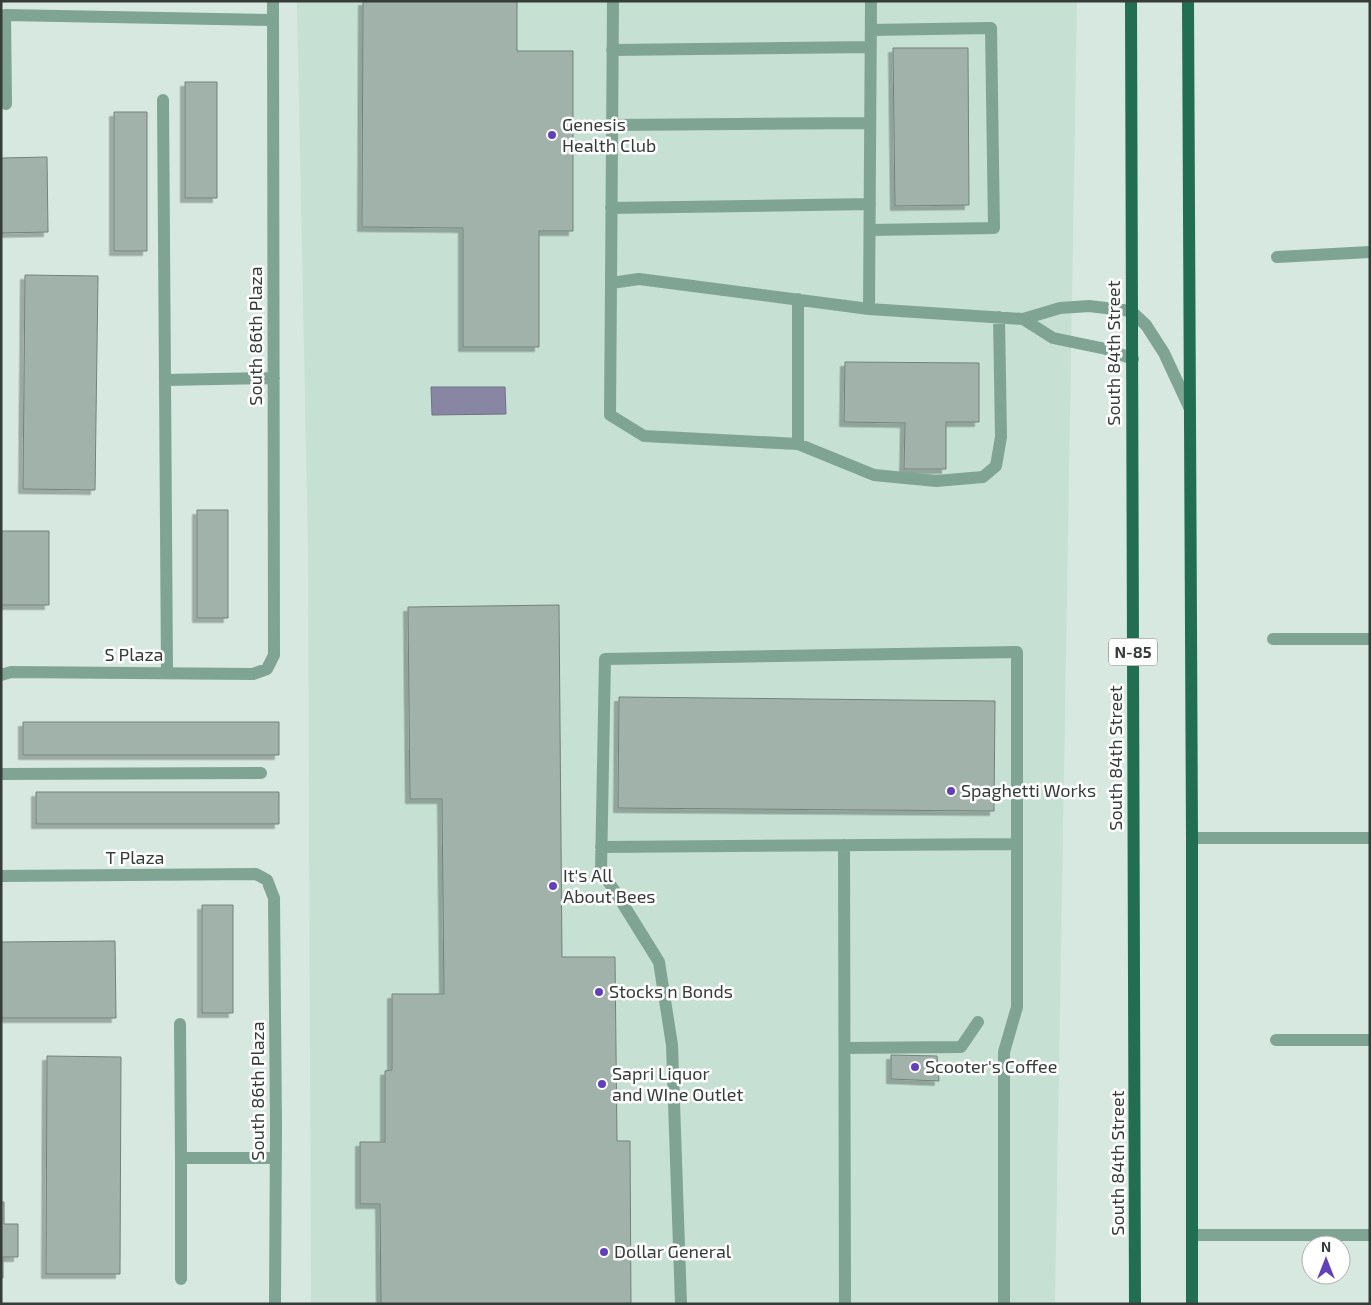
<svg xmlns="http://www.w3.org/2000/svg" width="1371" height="1305" viewBox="0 0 1371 1305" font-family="'Exo 2',sans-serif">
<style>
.built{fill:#c6e0d3}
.water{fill:#8986a3;stroke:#707083}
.building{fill:#a1b2aa;stroke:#73837b;filter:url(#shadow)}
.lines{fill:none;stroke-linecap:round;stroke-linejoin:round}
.minor{stroke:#80a493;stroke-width:12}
.major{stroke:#226e52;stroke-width:12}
.poi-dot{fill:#6240b9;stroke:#fff;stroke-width:2}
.labels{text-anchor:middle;stroke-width:5;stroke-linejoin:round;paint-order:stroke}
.shield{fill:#fff;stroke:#727674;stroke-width:1}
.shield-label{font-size:16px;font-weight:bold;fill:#353c39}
.poi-label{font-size:18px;fill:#353c39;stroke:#fff;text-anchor:start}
.street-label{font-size:18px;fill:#353c39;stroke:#fff}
</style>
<defs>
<filter id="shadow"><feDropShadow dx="-4.5" dy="4.5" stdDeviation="0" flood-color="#0004"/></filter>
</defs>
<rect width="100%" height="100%" fill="#d6e8df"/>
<path class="built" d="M297,1H1077L1055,1304H311L308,547Z"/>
<path class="water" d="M431,387H505L506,414L432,415Z"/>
<path class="building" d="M363,1H517V51H573V231H539V347H463V228L362,227Z
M893,48H968L969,205L895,206Z
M185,82H217V198H185Z
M114,112H147V251H114Z
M47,157L48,232L1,233V158Z
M25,275L98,276L95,490L23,489Z
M845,362L979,363V422H946V469H904L905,423L844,422Z
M197,510H228V618H197Z
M1,531H49V605H1Z
M559,605L562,957H615L617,1141H630L631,1304H381L380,1204H360V1142H385V1071L392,1070V994H444L442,799H410L408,607Z
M619,697L995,701L994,811L618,808Z
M23,722H279V755H23Z
M36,792H279V824H36Z
M202,905H233V1013H202Z
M115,941L116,1018H1V942Z
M891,1055L937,1056L939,1081L891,1079Z
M47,1056L121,1057L120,1274H46Z
M1,1202H4V1224H18V1257H3V1278H1Z"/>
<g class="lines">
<path class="minor" d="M612,50L871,47
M163,100L165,380
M6,104L5,15L273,20
M612,125L870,123
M611,208L870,204
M870,230L994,228L991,28L871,30
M1277,257L1370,252
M611,283L613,1
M798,299V444L644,436L610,415L611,283L639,279L869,309L1023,319
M869,309L871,1
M1133,359L1106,349L1053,338L1023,319L1060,308L1089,306L1131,311L1146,325L1164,353L1190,409
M798,444L874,475L936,481L983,477L996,466L1001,437L999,317
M1273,639H1370
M167,673L165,380L274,378
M1,675L11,672L253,674L267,669L274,655L273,1
M1,774L261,773
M1192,838H1370
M844,845L845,1304
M601,847L1017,844
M1,876L256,874L267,880L274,898L276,1127L275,1304
M180,1024L181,1158H276
M1276,1040H1370
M845,1048L961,1047L978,1022
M1192,1235H1370
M181,1279V1158
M681,1304L672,1045L659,962L618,896L601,871L605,659L1017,652V1007L1004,1052V1304"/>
<path class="major" d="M1131,1L1135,1304
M1188,1L1192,838V1304"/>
</g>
<g class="poi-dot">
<circle cx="552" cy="135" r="5"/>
<circle cx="951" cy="791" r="5"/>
<circle cx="553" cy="886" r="5"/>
<circle cx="599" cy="992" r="5"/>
<circle cx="915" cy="1067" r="5"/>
<circle cx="602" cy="1084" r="5"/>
<circle cx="604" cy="1252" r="5"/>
</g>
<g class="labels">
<rect class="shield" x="1109" y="638.5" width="48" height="27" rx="4"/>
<g class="shield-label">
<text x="1133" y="658">N-85</text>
</g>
<g class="poi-label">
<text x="562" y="131">Genesis<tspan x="562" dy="21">Health Club</tspan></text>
<text x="961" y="797">Spaghetti Works</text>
<text x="563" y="882">It's All<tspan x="563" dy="21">About Bees</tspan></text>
<text x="609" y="998">Stocks n Bonds</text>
<text x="925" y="1073">Scooter's Coffee</text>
<text x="612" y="1080">Sapri Liquor<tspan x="612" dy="21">and WIne Outlet</tspan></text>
<text x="614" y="1258">Dollar General</text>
</g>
<g class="street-label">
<text transform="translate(256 336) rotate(-90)" y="6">South 86th Plaza</text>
<text transform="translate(1114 353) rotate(-90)" y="6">South 84th Street</text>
<text x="134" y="661">S Plaza</text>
<text transform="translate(1116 758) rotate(-90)" y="6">South 84th Street</text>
<text x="135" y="864">T Plaza</text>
<text transform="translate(258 1091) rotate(-90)" y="6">South 86th Plaza</text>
<text transform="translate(1118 1163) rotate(-90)" y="6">South 84th Street</text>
</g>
</g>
<rect width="1371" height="1305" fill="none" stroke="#353c39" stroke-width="5"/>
<g transform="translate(1326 1260)"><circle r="24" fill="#ffffff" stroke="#aeb1b0"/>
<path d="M0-4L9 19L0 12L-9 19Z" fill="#6240b9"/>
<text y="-8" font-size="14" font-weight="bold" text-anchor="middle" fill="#353c39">N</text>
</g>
</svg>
